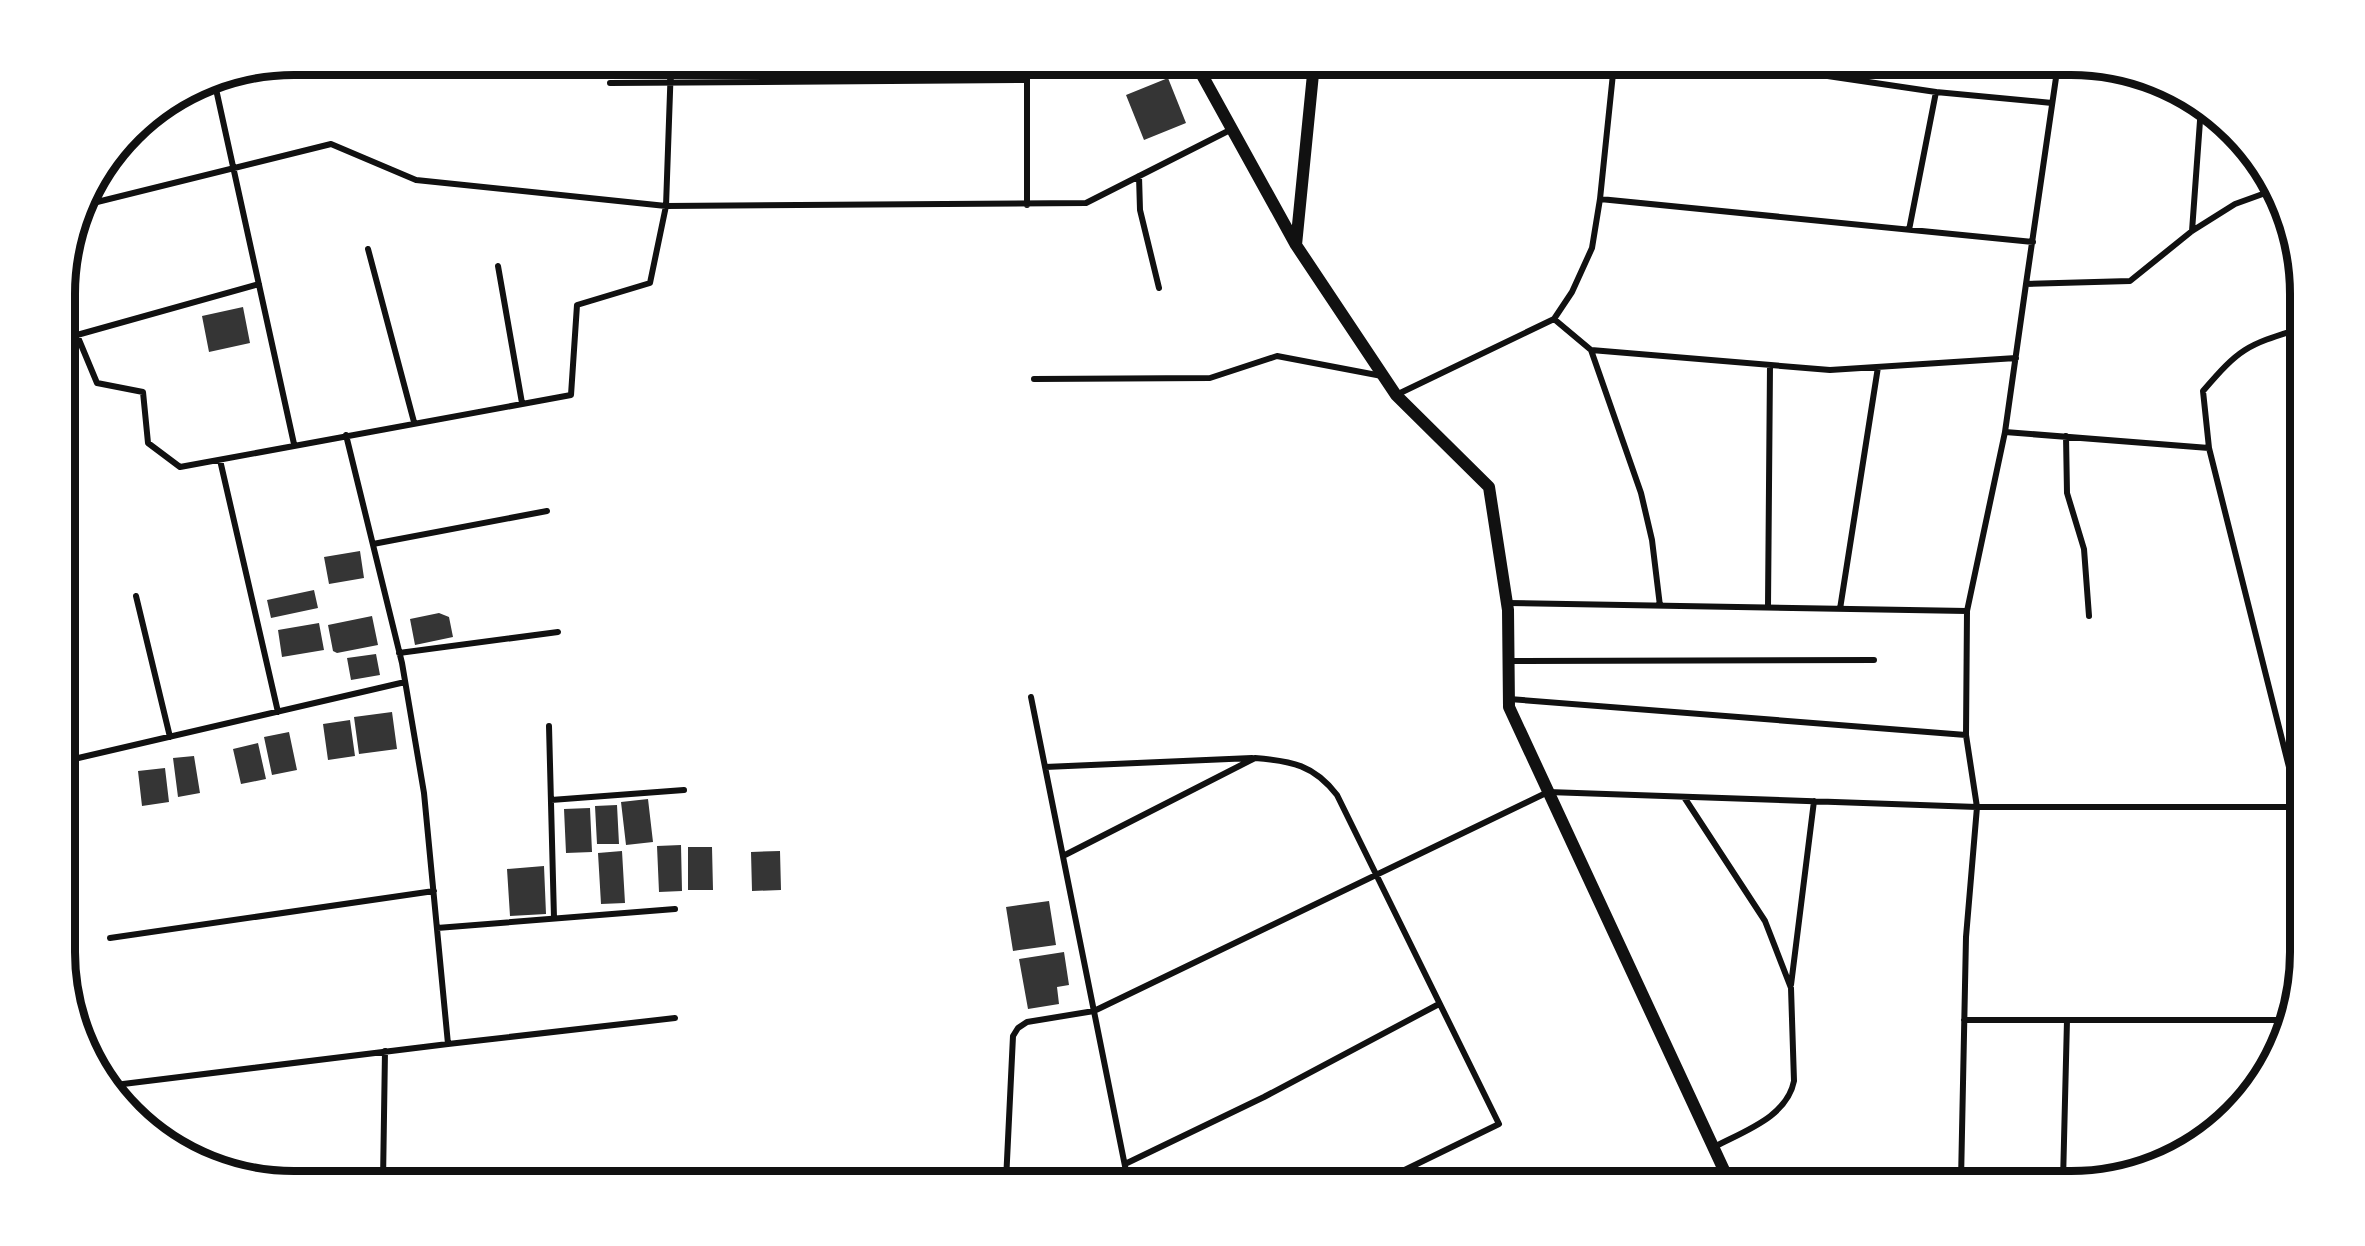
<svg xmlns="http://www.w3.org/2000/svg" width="2365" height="1246" viewBox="0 0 2365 1246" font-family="'PT Sans',sans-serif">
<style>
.building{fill:#353535}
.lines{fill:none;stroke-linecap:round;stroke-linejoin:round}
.service{stroke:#111;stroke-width:4.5}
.minor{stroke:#111;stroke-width:6}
.secondary{stroke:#111;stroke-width:12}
.rim{fill:none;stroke:#111;stroke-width:8}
</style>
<rect width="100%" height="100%" fill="#fff"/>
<path class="building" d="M1168,78L1186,123L1144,140L1126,95Z
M243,307L250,343L209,352L202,316Z
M360,551L364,578L329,584L324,557Z
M314,590L318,608L271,618L267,600Z
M439,613L449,617L453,637L415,645L410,619Z
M372,616L378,645L337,653L333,651L328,625Z
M319,623L324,650L282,657L278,630Z
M376,654L380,675L351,680L347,658Z
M392,712L397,749L359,754L354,717Z
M350,720L355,756L328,760L323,724Z
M289,732L297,770L272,775L264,737Z
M258,743L266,779L241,784L233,749Z
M194,756L200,793L178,797L173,758Z
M165,768L169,802L142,806L138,771Z
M648,799L653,842L626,845L621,802Z
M617,805L619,844H597L595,806Z
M590,808L592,852L566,853L564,809Z
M681,845L682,891L659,892L657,846Z
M688,847H712L713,890H688Z
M622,851L625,903L601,904L598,853Z
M780,851L781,890L752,891L751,852Z
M544,866L546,914L510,916L507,869Z
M1049,901L1056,945L1013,951L1006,907Z
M1064,952L1069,985L1057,987L1059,1004L1028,1009L1019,959Z"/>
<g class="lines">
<path class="service" d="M66,539H67"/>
<path class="minor" d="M1614,64L1600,199L2033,242
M1747,64L1936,92L2052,103
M2058,64L2026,284L2130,281L2192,231L2235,204L2271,191
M214,80L294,444
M791,81L793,64
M610,83L1027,80
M1139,176L1140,210L1159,288
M85,205L331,144L416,180L666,206L1086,203L1232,129
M1027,205V64
M1909,230L1936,92
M2192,231L2201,107
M368,249L414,422
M498,266L522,403
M259,284L77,335L97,383L143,392L148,443L180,467L571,395L577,305L650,283L666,206L671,64
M1554,319L1591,350L1830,370L2016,358
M1591,350L1641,493L1652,540L1660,606
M1034,379L1210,378L1277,356L1382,376
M1396,395L1554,319L1572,292L1592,248L1600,199
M2066,436L2067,493L2084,549L2089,616
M2209,448L2203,391C2239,349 2246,345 2299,329
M220,460L278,712
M373,544L547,511
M136,596L170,737
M1507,603L1967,611L2005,432
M1768,607L1770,365
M1840,609L1878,367
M399,653L558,632
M1509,661L1874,660
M1031,697L1128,1181
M1509,699L1966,735L1967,611
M549,726L554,918
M74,759L405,682
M1045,767L1252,758
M1684,797L1765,921L1791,988L1794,1081C1787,1117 1744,1131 1714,1147
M551,800L684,790
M1063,856L1255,758C1292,761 1314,765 1337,795L1499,1124L1382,1181
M437,928L675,909
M110,938L434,891
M1791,985L1814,801
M1964,1020H2285
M448,1044L675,1018
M113,1091L115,1085L448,1044L424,793L402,663L346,435
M1125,1164L1264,1097L1439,1004
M383,1181L385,1051
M1006,1181L1013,1036L1018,1028L1027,1022L1094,1011L1548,792L1977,807L1966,735
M1961,1181L1966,937L1977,807H2299L2209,448L2005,432L2026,284
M2063,1181L2067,1020"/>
<path class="secondary" d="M1196,64L1296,245
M1314,64L1296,245L1396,395L1489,487L1508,610L1509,707L1729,1181"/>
</g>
<path d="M0 0H2365V1246H0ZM294 75H2071A219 219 0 0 1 2290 294V952A219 219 0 0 1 2071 1171H294A219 219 0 0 1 75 952V294A219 219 0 0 1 294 75Z" fill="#fff" fill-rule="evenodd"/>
<path class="rim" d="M294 75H2071A219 219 0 0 1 2290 294V952A219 219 0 0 1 2071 1171H294A219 219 0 0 1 75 952V294A219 219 0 0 1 294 75Z"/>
</svg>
